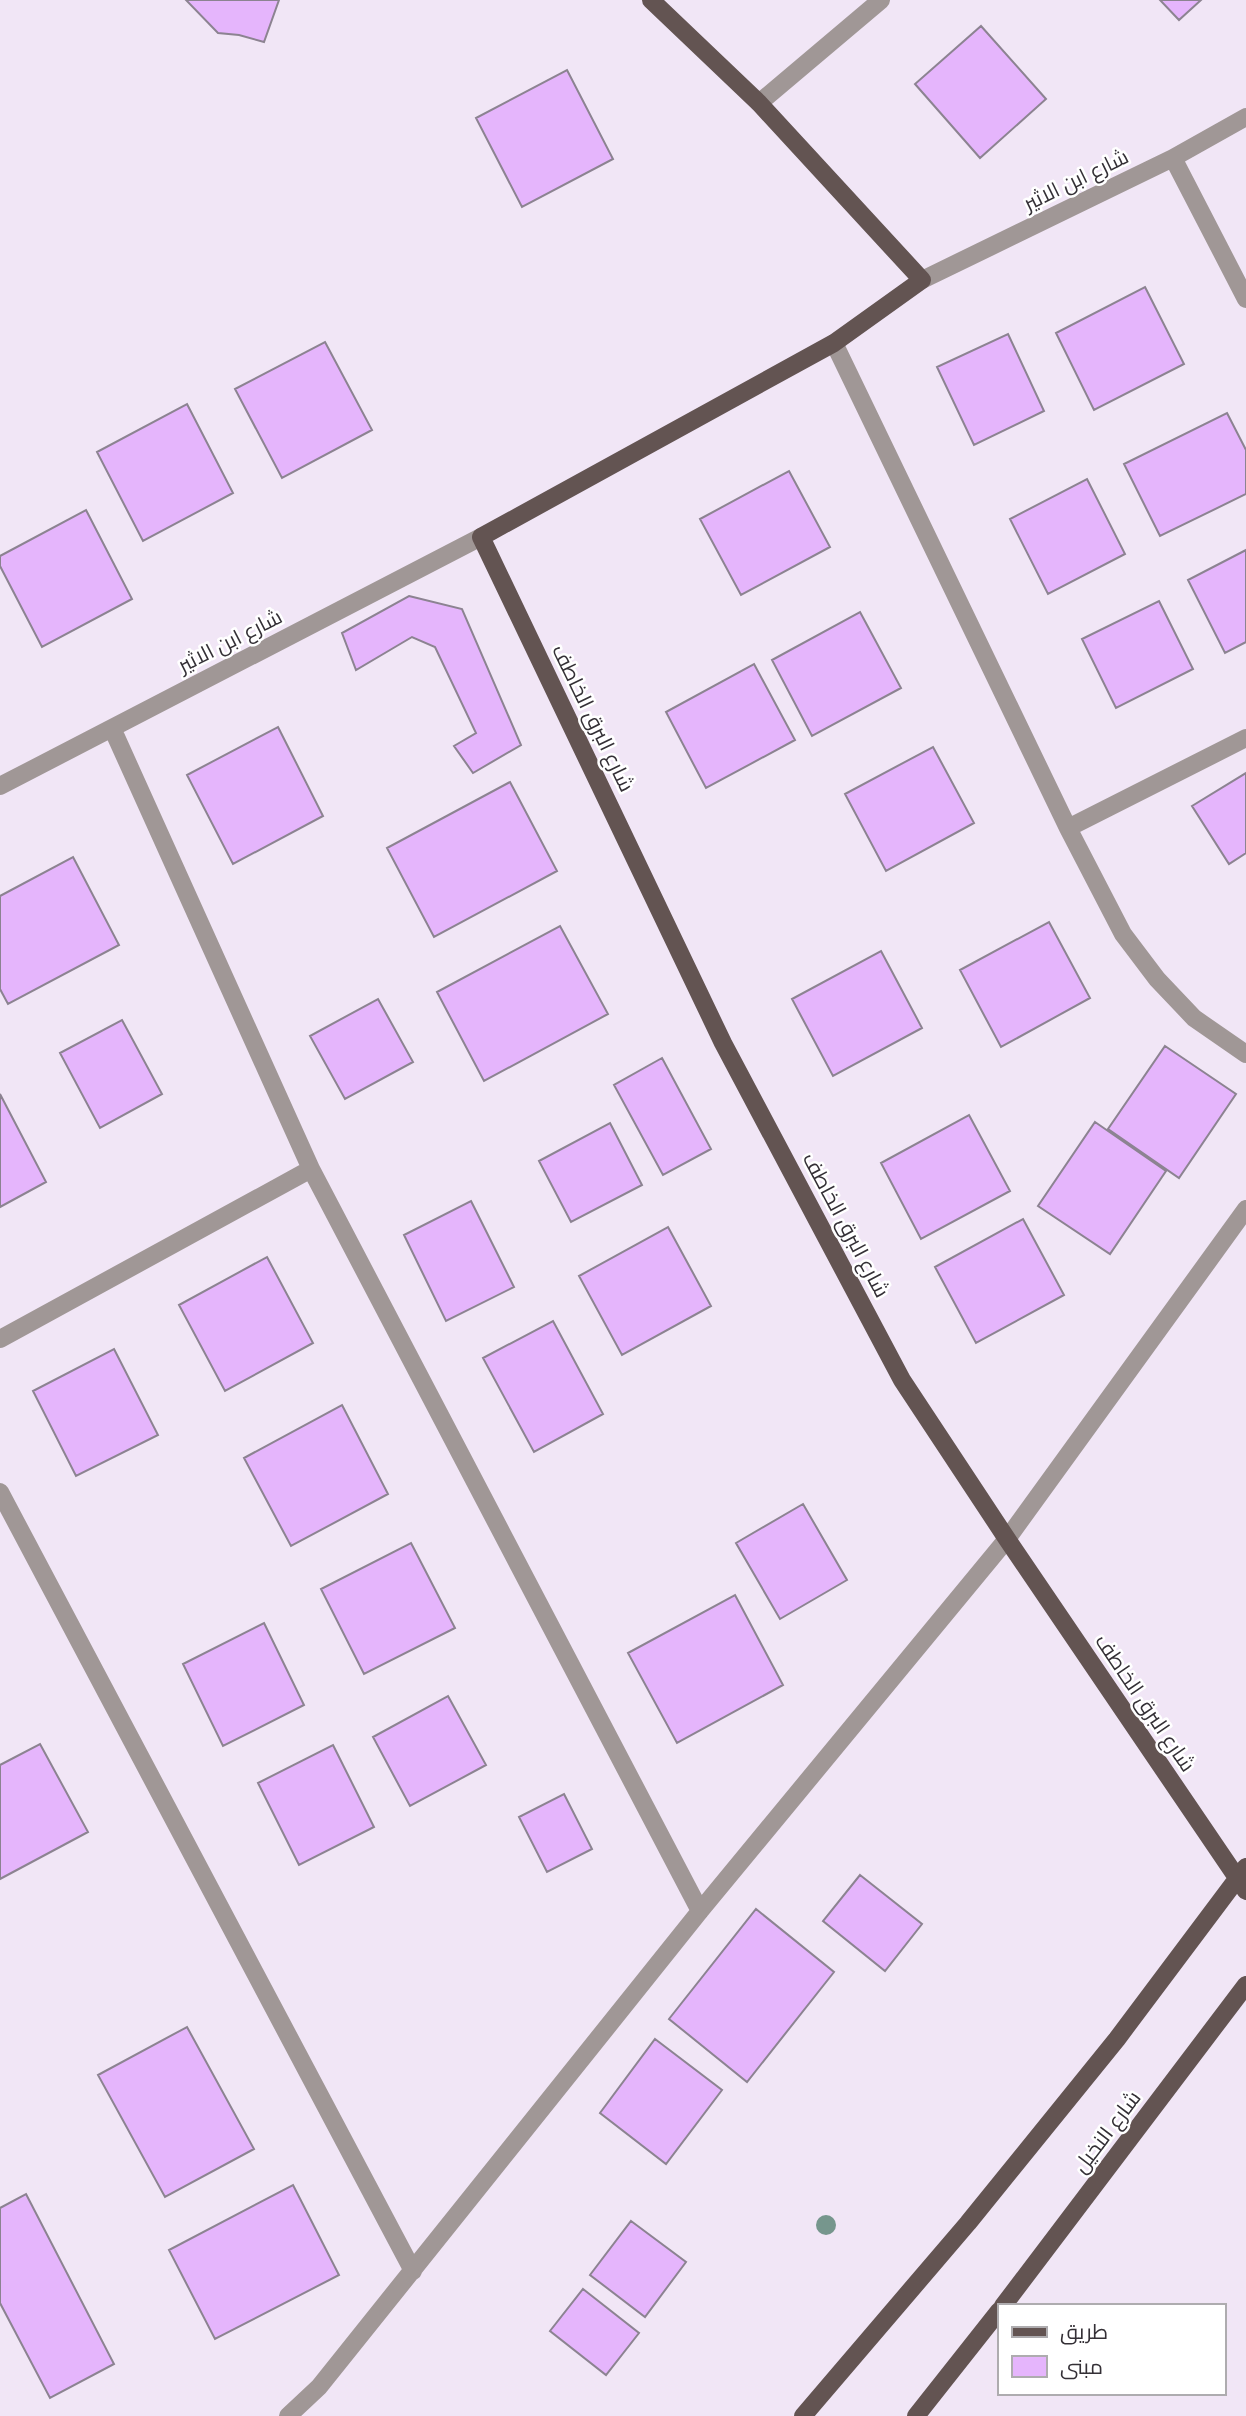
<svg xmlns="http://www.w3.org/2000/svg" width="1246" height="2416" viewBox="0 0 1246 2416" font-family="Overpass,Cairo,sans-serif">
<style>
.building{fill:#e5b5fc;stroke:#8c8391;stroke-width:2}
.lines{fill:none;stroke-linecap:round;stroke-linejoin:round}
.minor{stroke:#a09796;stroke-width:18}
.primary{stroke:#635452;stroke-width:18}
.tree{fill:#76968d}
.labels{text-anchor:middle;stroke-width:5;stroke-linejoin:round;paint-order:stroke}
.street-label{font-size:21px;fill:#343036;stroke:#fff}
</style>
<rect width="100%" height="100%" fill="#f1e6f6"/>
<path class="building" d="M186,0H279L264,42L239,35L218,33Z
M1160,0H1201L1179,20Z
M981,26L1046,99L980,158L915,84Z
M567,70L613,159L522,207L476,118Z
M1145,287L1184,364L1094,410L1056,333Z
M1008,334L1044,411L974,445L937,367Z
M325,342L372,430L282,478L235,389Z
M187,404L233,493L143,541L97,452Z
M1227,413L1246,450V494L1160,536L1124,464Z
M789,471L830,547L741,595L700,519Z
M1087,479L1125,554L1048,594L1010,519Z
M86,510L132,599L42,647L0,566V556Z
M1246,550V642L1225,653L1188,580Z
M409,596L462,609L521,745L473,773L454,746L476,733L435,647L412,637L356,670L342,633Z
M1159,601L1193,669L1116,708L1082,639Z
M860,612L901,688L812,736L772,660Z
M754,664L795,740L706,788L666,712Z
M278,727L323,816L233,864L187,775Z
M933,747L974,823L886,871L845,794Z
M1246,773V853L1229,864L1192,806Z
M510,782L557,871L434,937L387,848Z
M73,857L119,945L8,1004L0,989V896Z
M1049,922L1090,998L1001,1047L960,970Z
M560,926L608,1014L484,1081L437,992Z
M881,951L922,1028L833,1076L792,999Z
M378,999L413,1062L345,1099L310,1036Z
M122,1020L162,1094L100,1128L60,1053Z
M1165,1046L1236,1094L1179,1178L1108,1129Z
M662,1058L711,1149L663,1175L614,1085Z
M0,1094L46,1182L0,1207Z
M969,1115L1010,1191L921,1239L881,1163Z
M1095,1122L1166,1171L1110,1254L1038,1206Z
M610,1123L642,1185L571,1222L539,1161Z
M471,1201L514,1287L446,1321L404,1235Z
M1023,1219L1064,1295L976,1343L935,1267Z
M668,1227L711,1306L622,1355L579,1276Z
M267,1257L313,1343L225,1391L179,1305Z
M553,1321L603,1414L534,1452L483,1358Z
M114,1349L158,1435L76,1476L33,1391Z
M342,1405L388,1494L291,1546L244,1458Z
M803,1504L847,1580L780,1619L736,1543Z
M411,1543L455,1628L364,1674L321,1589Z
M735,1595L783,1685L677,1743L628,1653Z
M264,1623L304,1705L223,1746L183,1664Z
M448,1696L486,1765L410,1806L373,1737Z
M40,1744L88,1832L0,1879V1765Z
M333,1745L374,1827L299,1865L258,1783Z
M564,1794L592,1849L547,1872L519,1817Z
M860,1875L922,1924L885,1971L823,1921Z
M756,1909L834,1972L747,2082L669,2019Z
M187,2027L254,2149L165,2197L98,2075Z
M655,2039L722,2090L666,2164L600,2113Z
M293,2185L339,2275L215,2339L169,2250Z
M26,2194L114,2364L50,2398L0,2303V2208Z
M631,2221L686,2262L645,2317L590,2275Z
M583,2289L639,2333L606,2375L550,2331Z"/>
<g class="lines">
<path class="minor" d="M759,103L881,0
M1173,158L1246,299
M922,280L1173,158L1246,117
M834,343L1068,828L1123,934L1157,979L1194,1018L1246,1054
M112,728L311,1169L700,1911
M0,786L481,537
M1068,828L1246,738
M0,1339L311,1169
M0,1492L413,2271
M288,2416L319,2387L700,1911L1007,1539L1246,1209"/>
<path class="primary" d="M651,0L759,103L922,280L834,343L481,537L723,1043L902,1380L1007,1539L1246,1891
M1003,2306L1246,1985
M803,2416L968,2223L1117,2039L1246,1867
M916,2416L999,2311"/>
</g>
<circle class="tree" cx="826" cy="2225" r="10"/>
<g class="labels">
<g class="street-label">
<text transform="translate(1076 180) rotate(-26)" y="7">شارع ابن الاثير</text>
<text transform="translate(230 641) rotate(-27)" y="7">شارع ابن الاثير</text>
<text transform="translate(593 718) rotate(64)" y="7">شارع البرق الخاطف</text>
<text transform="translate(846 1225) rotate(62)" y="7">شارع البرق الخاطف</text>
<text transform="translate(1145 1703) rotate(56)" y="7">شارع البرق الخاطف</text>
<text transform="translate(1107 2132) rotate(-53)" y="7">شارع النخيل</text>
</g>
</g>
<rect x="998" y="2304" width="228" height="91" fill="#ffffff" stroke="#aeacaf" stroke-width="2"/>
<rect x="1012" y="2327" width="35" height="10" fill="#635452" stroke="#aeacaf" stroke-width="2"/>
<text x="1060" y="2339" font-size="21" fill="#343036">طريق</text>
<rect x="1012" y="2356" width="35" height="21" fill="#e5b5fc" stroke="#aeacaf" stroke-width="2"/>
<text x="1060" y="2374" font-size="21" fill="#343036">مبنى</text>
</svg>
